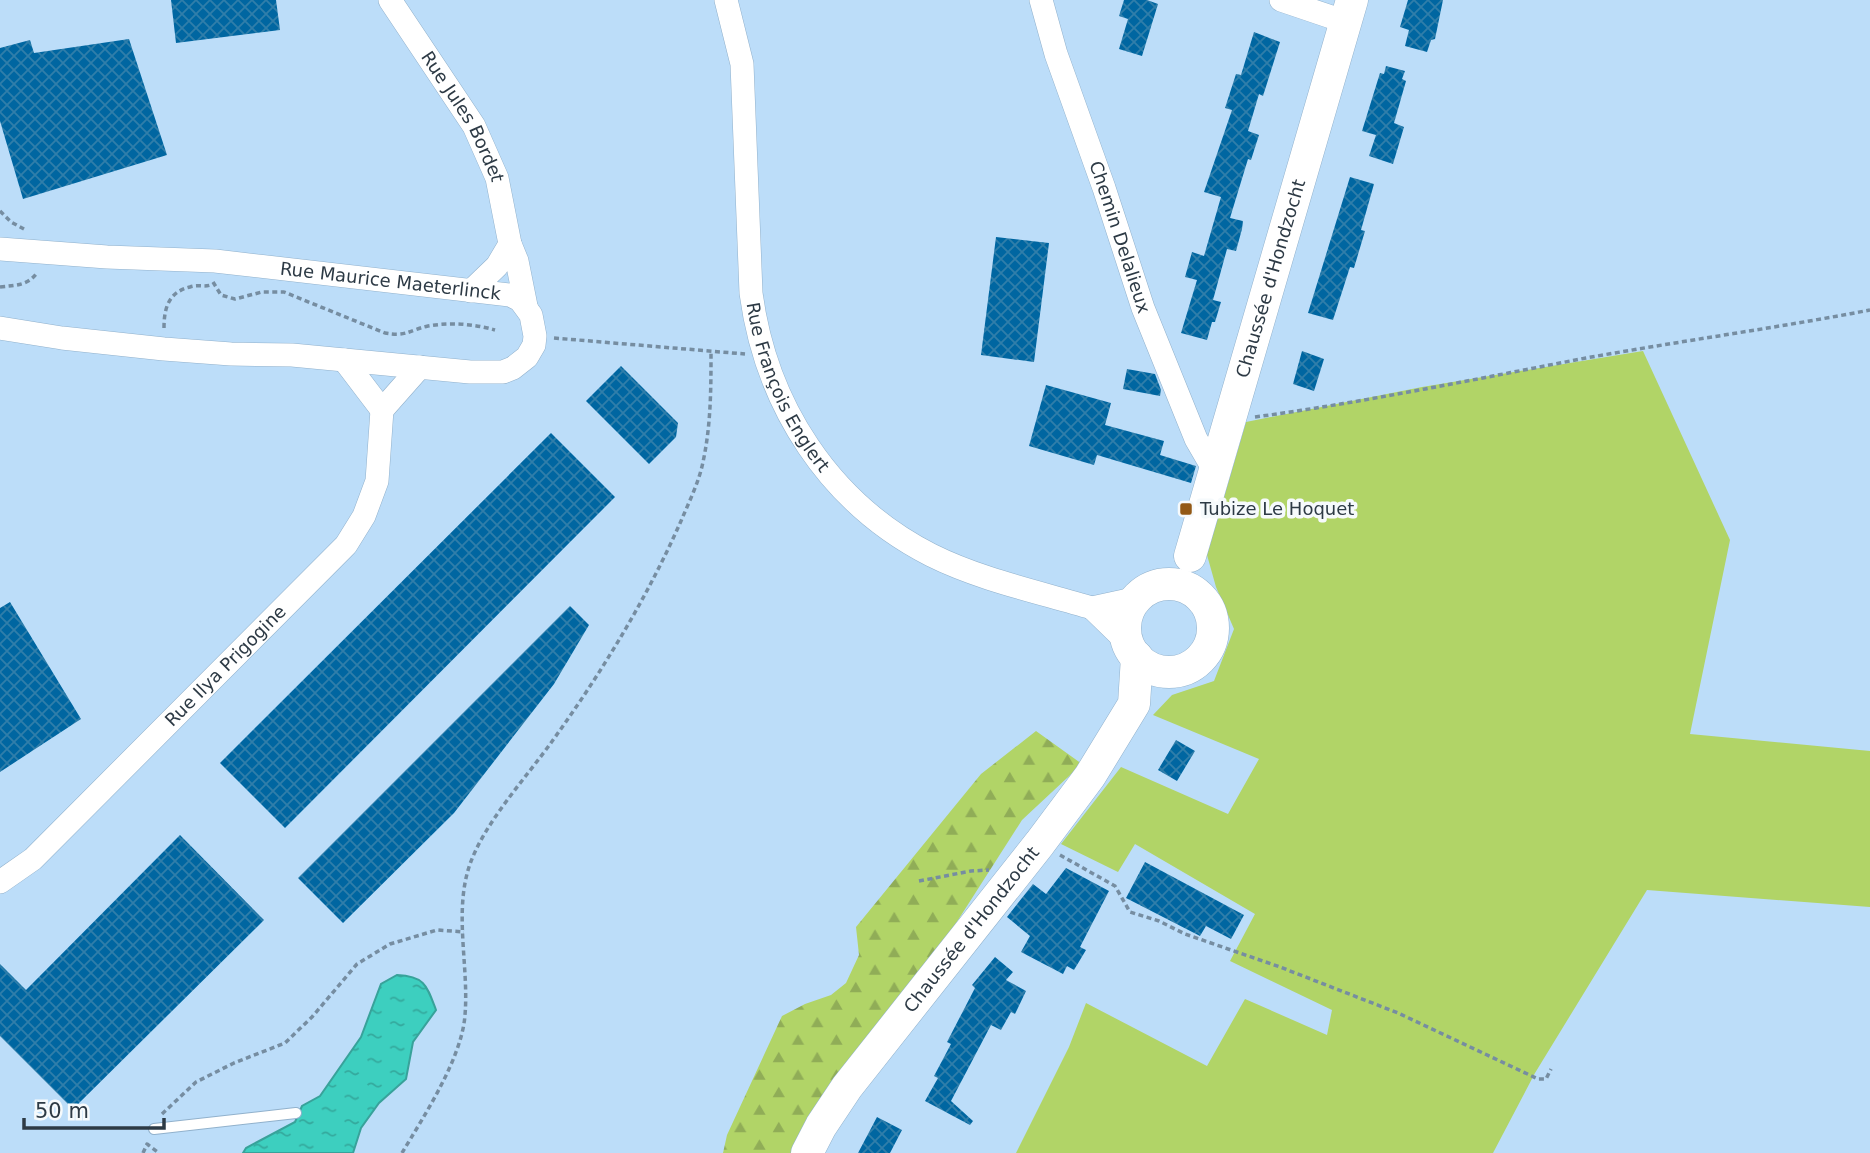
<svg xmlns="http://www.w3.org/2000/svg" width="1870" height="1153" viewBox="0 0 1870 1153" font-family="'DejaVu Sans',sans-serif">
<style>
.grass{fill:#b1d467}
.forest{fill:url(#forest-firs)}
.water{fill:url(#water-ripples);stroke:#38a29a;stroke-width:2}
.building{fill:url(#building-cross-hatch)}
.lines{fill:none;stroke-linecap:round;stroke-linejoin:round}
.lane-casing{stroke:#91b1cc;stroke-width:12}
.street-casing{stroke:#91b1cc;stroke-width:24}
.secondary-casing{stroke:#91b1cc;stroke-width:33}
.path{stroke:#768da1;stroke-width:3.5;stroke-dasharray:5 3.5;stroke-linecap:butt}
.lane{stroke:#fff;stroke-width:10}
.street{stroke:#fff;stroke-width:23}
.secondary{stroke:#fff;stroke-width:32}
.poi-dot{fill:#935916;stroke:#f6fafc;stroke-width:2.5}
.labels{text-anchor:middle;stroke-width:7;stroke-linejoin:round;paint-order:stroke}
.street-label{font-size:18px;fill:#2d3a45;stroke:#f6fafc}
.poi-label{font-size:18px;fill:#2d3a45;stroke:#f6fafc;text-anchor:start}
</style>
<defs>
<pattern id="forest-firs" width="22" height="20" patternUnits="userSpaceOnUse" patternTransform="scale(1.75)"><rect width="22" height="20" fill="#b1d467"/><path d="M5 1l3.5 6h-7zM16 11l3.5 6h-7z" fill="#90ad57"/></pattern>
<pattern id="water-ripples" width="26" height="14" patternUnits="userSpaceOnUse" patternTransform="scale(1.75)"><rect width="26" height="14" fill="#3dcfbf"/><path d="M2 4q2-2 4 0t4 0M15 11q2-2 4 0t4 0" fill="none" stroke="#34a99d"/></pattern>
<pattern id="building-cross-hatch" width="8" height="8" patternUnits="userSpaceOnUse" patternTransform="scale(1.75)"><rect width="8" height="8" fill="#0066a1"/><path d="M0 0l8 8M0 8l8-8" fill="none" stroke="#307eaa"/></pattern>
</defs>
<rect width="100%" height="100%" fill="#bcddf9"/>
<path class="grass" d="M1643,351L1730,540L1690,734L1870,751V907L1647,890L1535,1073L1493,1153H1016L1069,1047L1086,1003L1207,1066L1245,999L1327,1035L1332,1010L1230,961L1255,914L1135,844L1118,872L1061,844L1121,767L1228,814L1259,759L1153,715L1172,695L1214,681L1234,629L1216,587L1207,555L1246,422L1422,387Z"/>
<path class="forest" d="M1036,731L1082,764L1022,820L928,967L794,1153H723L727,1135L782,1016L805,1004L831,995L846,983L859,955L856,927L981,774Z"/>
<path class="water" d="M397,975C425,976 427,986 436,1010L413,1042L406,1079L379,1103L361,1128L353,1153H243L246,1148L295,1122L302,1106L320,1096L361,1037L381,984Z"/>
<path class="building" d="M171,0H276L280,30L176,43Z
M1124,0H1147L1158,4L1142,56L1119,49L1128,19L1119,16Z
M1408,0H1443L1435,39L1431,40L1427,52L1405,46L1409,30L1400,27Z
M1254,32L1280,42L1263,96L1259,94L1248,131L1259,135L1251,160L1248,159L1230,218L1243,221L1242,229L1236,251L1227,249L1213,300L1221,302L1215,322H1212L1207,340L1181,333L1197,280L1185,277L1192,252L1204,256L1221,197L1204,192L1232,110L1225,108L1236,74L1241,75Z
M129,39L167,155L23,199L0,121V48L30,40L34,53Z
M1386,66L1405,71L1402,79L1406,81L1394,123L1404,127L1393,164L1369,156L1376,135L1362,131L1380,73L1384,74Z
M1350,177L1374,184L1361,230L1365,231L1354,268L1350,267L1333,320L1308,313Z
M996,237L1049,243L1034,362L981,355Z
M1302,351L1324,359L1314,391L1293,384Z
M621,366L678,423L676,437L649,464L586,401Z
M1127,369L1155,374L1161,390L1160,396L1123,389Z
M1046,385L1111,403L1105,425L1164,441L1160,455L1196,466L1191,483L1097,455L1094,465L1029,446Z
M551,433L615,497L285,828L220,763Z
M10,602L81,719L0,772V608Z
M570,606L589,625L554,684L454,813L343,923L298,878Z
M1176,740L1195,751L1177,781L1158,770Z
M180,835L264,920L73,1109L0,1036V964L26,990Z
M1145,862L1244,915L1231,939L1206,926L1200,936L1126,898Z
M1066,868L1109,891L1080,947L1086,950L1074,970L1067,966L1063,974L1021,952L1030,936L1007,917L1033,884L1046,894Z
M995,957L1013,972L1006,980L1026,991L1015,1014L1011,1012L1001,1030L991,1025L951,1101L973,1121L970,1125L925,1101L938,1078L934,1076L951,1044L947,1042L975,988L972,985Z
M877,1117L902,1130L890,1153H858Z"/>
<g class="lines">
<g class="lane-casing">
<path id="lane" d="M154,1129L296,1113"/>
</g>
<g class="street-casing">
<g id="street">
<path id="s1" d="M390,0L474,126L497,178L510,244"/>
<path id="s2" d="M726,0L742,64L751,293C766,405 829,503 931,555C981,580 1039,592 1092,608"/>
<path id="s3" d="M1041,0L1056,54L1104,188L1143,308L1196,439L1214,470"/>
<path d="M1281,0L1346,22"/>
<path id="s4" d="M0,249L107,257L215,261L510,295L520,300L531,315L535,336L534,345L527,357L513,368L503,372H470L292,355L231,354L164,349L62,338L0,328"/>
<path d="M471,291L497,266L510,244L517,261L526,306"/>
<path d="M344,360L382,410L420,367"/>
<path d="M1129,644L1092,608L1138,598"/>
<path id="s5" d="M0,882L33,859L346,545L364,516L377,481L382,410"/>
</g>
</g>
<g class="secondary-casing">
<g id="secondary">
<path id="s6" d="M1190,556L1352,0"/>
<circle cx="1169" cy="628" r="44"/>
<path id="s7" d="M807,1153L821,1126L847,1087L1040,843L1090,776L1134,704L1137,657"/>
</g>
</g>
<path class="path" d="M0,211L11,222L24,229
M213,282L221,295L235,299L262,292H284L385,333C407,337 409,330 428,326C451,322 474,324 495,330
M0,287C16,285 27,286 37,273
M164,328C164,309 168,292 190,287C198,284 205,288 213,284
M554,338L745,354
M1255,417C1366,402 1476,379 1586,358C1681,341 1776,328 1870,310
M1060,855L1115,886L1130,912L1159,921L1185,934L1280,967L1398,1013L1538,1079H1546L1551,1069
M919,881L971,871L989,870
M162,1114L196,1082L234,1063L285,1043L312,1017L357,964L390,944L437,930L464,932
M143,1153L147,1144L159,1153
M402,1153C424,1116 462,1058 465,1015C469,967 454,914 469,867C483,824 526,778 553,740C602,672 647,598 681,521C689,502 699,482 703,462C711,425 711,389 711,351"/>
<use href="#lane" class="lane"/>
<use href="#street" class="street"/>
<use href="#secondary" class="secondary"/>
</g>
<rect class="poi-dot" x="1179" y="502" width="14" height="14" rx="3.5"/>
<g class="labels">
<g class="street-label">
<text dy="6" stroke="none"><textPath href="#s1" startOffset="138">Rue Jules Bordet</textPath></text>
<text dy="6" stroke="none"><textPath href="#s3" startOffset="250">Chemin Delalieux</textPath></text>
<text dy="6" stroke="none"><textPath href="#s6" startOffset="289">Chaussée d'Hondzocht</textPath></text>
<text dy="6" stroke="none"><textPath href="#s4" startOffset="392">Rue Maurice Maeterlinck</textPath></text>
<text dy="6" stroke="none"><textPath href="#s2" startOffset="397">Rue François Englert</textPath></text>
<text dy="6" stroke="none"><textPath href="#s5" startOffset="313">Rue Ilya Prigogine</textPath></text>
<text dy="6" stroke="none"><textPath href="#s7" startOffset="278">Chaussée d'Hondzocht</textPath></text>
</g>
<g class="poi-label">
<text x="1200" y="515">Tubize Le Hoquet</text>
</g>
</g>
<path d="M24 1118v10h140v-10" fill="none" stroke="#2d3a45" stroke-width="3.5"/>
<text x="35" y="1118" font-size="21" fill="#2d3a45" stroke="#f6fafc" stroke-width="5" paint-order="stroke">50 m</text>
</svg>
